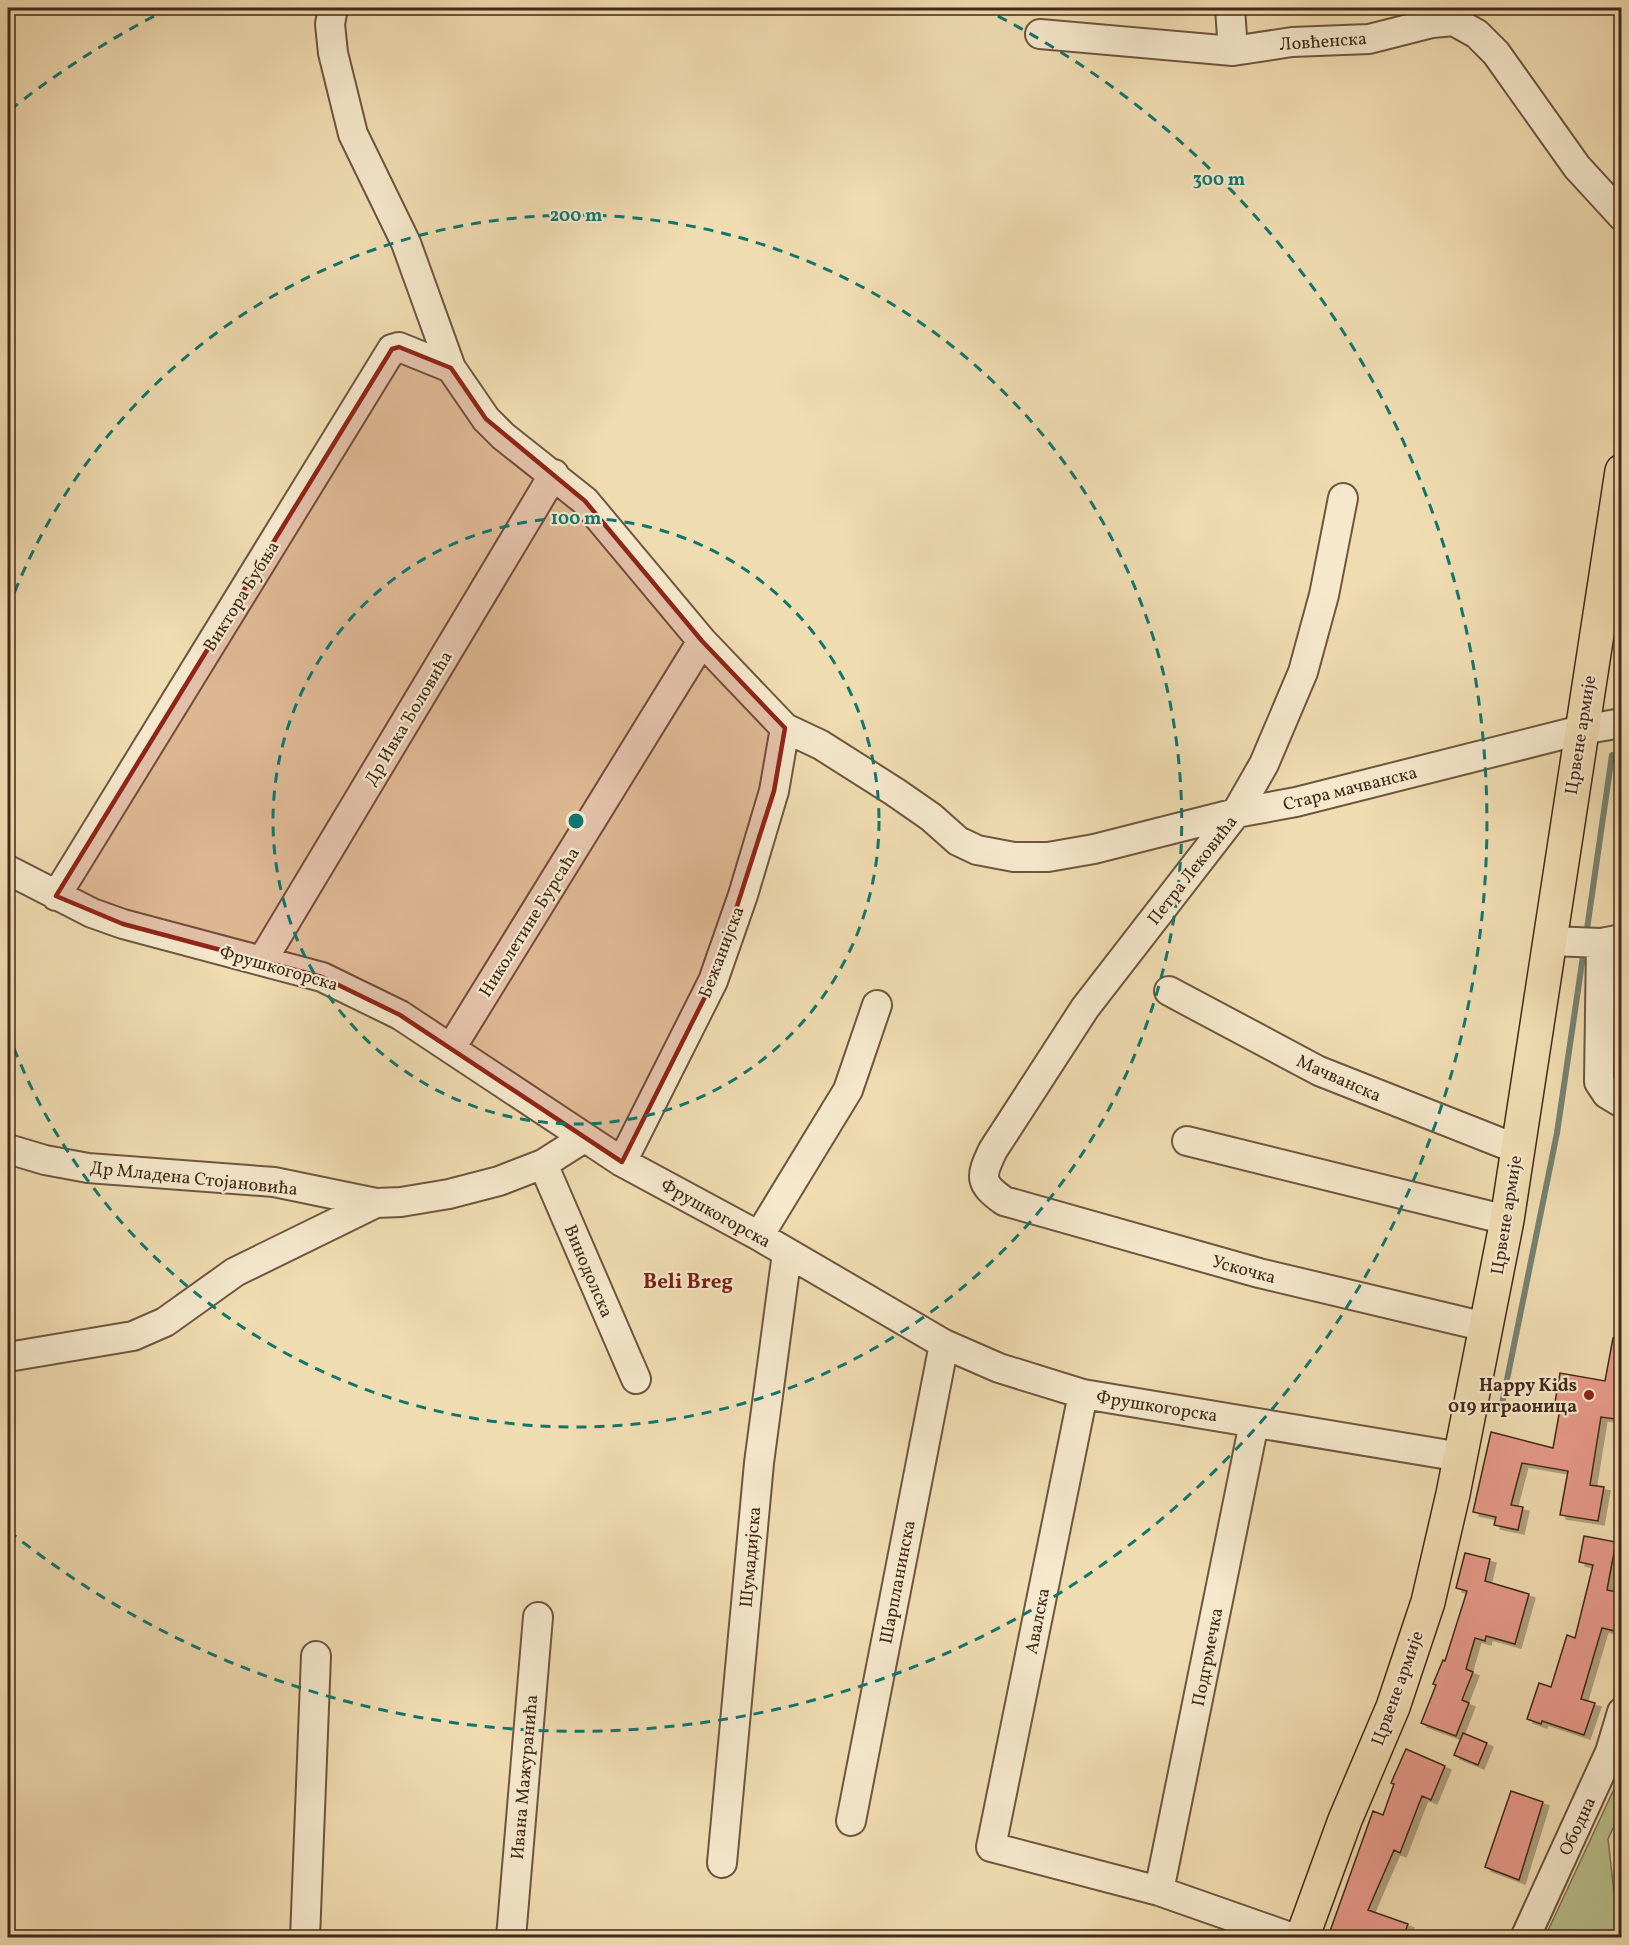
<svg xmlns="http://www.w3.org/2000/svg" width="1629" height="1945" viewBox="0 0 1629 1945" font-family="Vollkorn,serif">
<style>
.green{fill:#b8c08c;stroke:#7c7452;stroke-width:1.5}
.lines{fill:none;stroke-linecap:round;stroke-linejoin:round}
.stream{stroke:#768171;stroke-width:6}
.building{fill:#e89b8b;stroke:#412919;stroke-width:1.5;filter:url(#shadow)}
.minor-casing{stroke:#6d563f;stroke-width:32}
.major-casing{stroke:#412919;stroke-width:36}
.minor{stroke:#f5e8cc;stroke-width:28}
.major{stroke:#f0dcb1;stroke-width:33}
.marked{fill:#8f2418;fill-opacity:0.2;stroke:#8f2418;stroke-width:4.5;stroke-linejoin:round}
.ring{fill:none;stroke:#0f766e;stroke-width:3;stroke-dasharray:10 8}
.poi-dot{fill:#8f2418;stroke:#f5e8cc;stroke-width:2}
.labels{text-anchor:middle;stroke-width:4.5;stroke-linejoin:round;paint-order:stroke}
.street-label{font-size:18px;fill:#412919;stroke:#f5e8cc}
.poi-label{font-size:18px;font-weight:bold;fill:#412919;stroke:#f5e8cc;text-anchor:end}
.quarter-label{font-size:21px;font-weight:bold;fill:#7a1f14;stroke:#f5e8cc}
.centre{fill:#0f766e;stroke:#f5e8cc;stroke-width:3}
.ring-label{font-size:18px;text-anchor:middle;font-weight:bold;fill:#0f766e;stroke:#f5e8cc;stroke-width:4.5;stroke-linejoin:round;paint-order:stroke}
</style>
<defs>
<filter id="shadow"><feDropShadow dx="6" dy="4" stdDeviation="0" flood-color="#0004"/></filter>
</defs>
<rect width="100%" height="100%" fill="#f0dcb1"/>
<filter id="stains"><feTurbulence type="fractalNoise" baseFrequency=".00333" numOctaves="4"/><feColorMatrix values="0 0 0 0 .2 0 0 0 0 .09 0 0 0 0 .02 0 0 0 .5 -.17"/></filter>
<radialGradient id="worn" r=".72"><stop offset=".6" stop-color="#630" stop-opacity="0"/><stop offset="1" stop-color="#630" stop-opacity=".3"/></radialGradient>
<path class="green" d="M1621,1774V1812L1608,1839L1619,1937H1545Z"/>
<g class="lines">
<path class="stream" d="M1621,680L1622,677
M1586,936L1612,755
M1501,1409L1557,1133L1584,949"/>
</g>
<path class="building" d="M1613,1338L1622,1339V1420L1601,1417L1590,1485L1604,1487L1598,1521L1560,1515L1568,1471L1522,1463L1511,1505L1523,1507L1518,1530L1494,1525L1496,1517L1473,1512L1491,1432L1553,1448L1560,1409L1554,1408L1560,1373L1605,1381Z
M1584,1536L1616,1542L1607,1590L1622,1593L1615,1631L1602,1628L1581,1699L1595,1703L1584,1735L1542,1721L1541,1724L1527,1719L1539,1683L1551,1687L1567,1635L1575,1638L1593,1565L1579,1562Z
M1465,1553L1490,1559L1485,1581L1529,1594L1515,1644L1486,1636L1485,1641L1475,1638L1466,1669L1473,1672L1462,1700L1469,1703L1456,1736L1421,1723L1436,1685L1433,1684L1443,1660L1445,1661L1467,1591L1456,1588Z
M1463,1733L1487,1743L1478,1765L1454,1755Z
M1406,1749L1445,1766L1431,1800L1422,1796L1400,1853L1394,1850L1368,1910L1408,1924L1403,1938H1340L1329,1934L1373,1811L1383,1815L1394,1784L1391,1783Z
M1511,1791L1543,1802L1519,1880L1485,1867Z"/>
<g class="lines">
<g class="minor-casing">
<path id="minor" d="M333,8L330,24L333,53L353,134L406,243L451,368L486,419L503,436L585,501L702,641L785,728L821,745L895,792L931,817L958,841L977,850L1014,857H1048L1094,849L1236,813L1296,802L1581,730L1622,723
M1230,8L1233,51
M1040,34L1233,51L1292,42L1369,39L1432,23L1454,21L1477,34L1496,53L1577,167L1622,216
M1343,498L1324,595L1303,672L1264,764L1236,813L1085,1008L993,1150C980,1177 979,1183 1004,1201L1259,1273L1486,1327
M8,870L92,913L123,924L322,977L400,1015L622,1162L759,1236L944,1344L999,1368L1083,1394L1461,1457
M56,896L392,349L399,347L451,368
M1550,941L1601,943L1622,939
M1601,943L1599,1082L1607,1094L1622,1103
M262,961L554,474
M1169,991L1319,1071L1517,1149
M451,1048L702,641
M1187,1141L1507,1220
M8,1149L45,1160L88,1168L274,1182L376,1203L401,1202L449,1194L499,1181L543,1164L584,1138
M622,1162L713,981L743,895L774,791L785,728
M543,1164L636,1379
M759,1236L848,1090L877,1005
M8,1357L133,1336L165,1322L235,1272L376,1203
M1083,1394L991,1847L1159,1891L1293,1938
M851,1821L944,1344
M722,1863L759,1463L787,1253
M1159,1891L1254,1423
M305,1938L316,1656
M511,1938L538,1617
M1525,1938L1610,1752L1622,1712"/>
</g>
<g class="major-casing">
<path id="major" d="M1302,1938L1345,1820L1393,1707L1428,1602L1453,1494L1507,1220L1622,471"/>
</g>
<use href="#minor" class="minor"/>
<use href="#major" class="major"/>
</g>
<path class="marked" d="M399,347L451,368L486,419L585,501L702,641L785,728L774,791L713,981L622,1162L400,1015L322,977L123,924L56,896L392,349Z"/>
<g class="ring">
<circle cx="576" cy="821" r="303"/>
<path d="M8 609A606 606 0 1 1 8 1033"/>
<path d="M10 110A909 909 0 0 1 170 8M982 8A909 909 0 1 1 10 1532"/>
</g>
<circle class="poi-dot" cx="1589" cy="1395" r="6"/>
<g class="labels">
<g class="street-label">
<text transform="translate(1323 41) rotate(-4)" y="6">Ловћенска</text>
<text transform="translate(241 596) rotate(-58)" y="6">Виктора Бубња</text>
<text transform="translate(408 718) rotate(-59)" y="6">Др Ивка Ђоловића</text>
<text transform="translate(1580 735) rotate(-81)" y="6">Црвене армије</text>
<text transform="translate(1350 788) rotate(-14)" y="6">Стара мачванска</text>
<text transform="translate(1192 870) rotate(-52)" y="6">Петра Лековића</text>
<text transform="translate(529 922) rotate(-58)" y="6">Николетине Бурсаћа</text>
<text transform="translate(721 952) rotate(-69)" y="6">Бежанијска</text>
<text transform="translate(279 968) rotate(16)" y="6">Фрушкогорска</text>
<text transform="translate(1339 1078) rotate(24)" y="6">Мачванска</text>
<text transform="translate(194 1178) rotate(6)" y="6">Др Младена Стојановића</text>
<text transform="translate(716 1213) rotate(29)" y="6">Фрушкогорска</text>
<text transform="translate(1506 1215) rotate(-81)" y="6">Црвене армије</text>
<text transform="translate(1244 1269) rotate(15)" y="6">Ускочка</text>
<text transform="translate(589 1271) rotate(67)" y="6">Винодолска</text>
<text transform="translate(1157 1406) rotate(9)" y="6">Фрушкогорска</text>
<text transform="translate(750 1557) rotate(-85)" y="6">Шумадијска</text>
<text transform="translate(897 1582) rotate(-79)" y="6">Шарпланинска</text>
<text transform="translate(1037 1621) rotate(-79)" y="6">Авалска</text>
<text transform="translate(1207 1657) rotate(-79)" y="6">Подгрмечка</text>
<text transform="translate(1397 1688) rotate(-70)" y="6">Црвене армије</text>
<text transform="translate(524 1777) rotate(-85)" y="6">Ивана Мажуранића</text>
<text transform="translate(1577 1826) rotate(-65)" y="6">Ободна</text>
</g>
<g class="poi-label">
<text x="1577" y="1391">Happy Kids<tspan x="1577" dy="21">019 играоница</tspan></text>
</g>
<g class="quarter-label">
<text x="688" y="1288">Beli Breg</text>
</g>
</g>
<circle cx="576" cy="821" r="9" class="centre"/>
<g class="ring-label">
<text x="1219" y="185">300 m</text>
<text x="576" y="221">200 m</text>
<text x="576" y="524">100 m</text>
</g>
<rect width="1629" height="1945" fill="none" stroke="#f0dcb1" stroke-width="30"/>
<rect x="9" y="9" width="1611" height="1927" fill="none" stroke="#412919" stroke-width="3"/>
<rect x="15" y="15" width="1599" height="1915" fill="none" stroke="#412919" stroke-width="1.5"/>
<rect width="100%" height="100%" filter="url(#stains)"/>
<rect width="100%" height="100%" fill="url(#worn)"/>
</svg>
